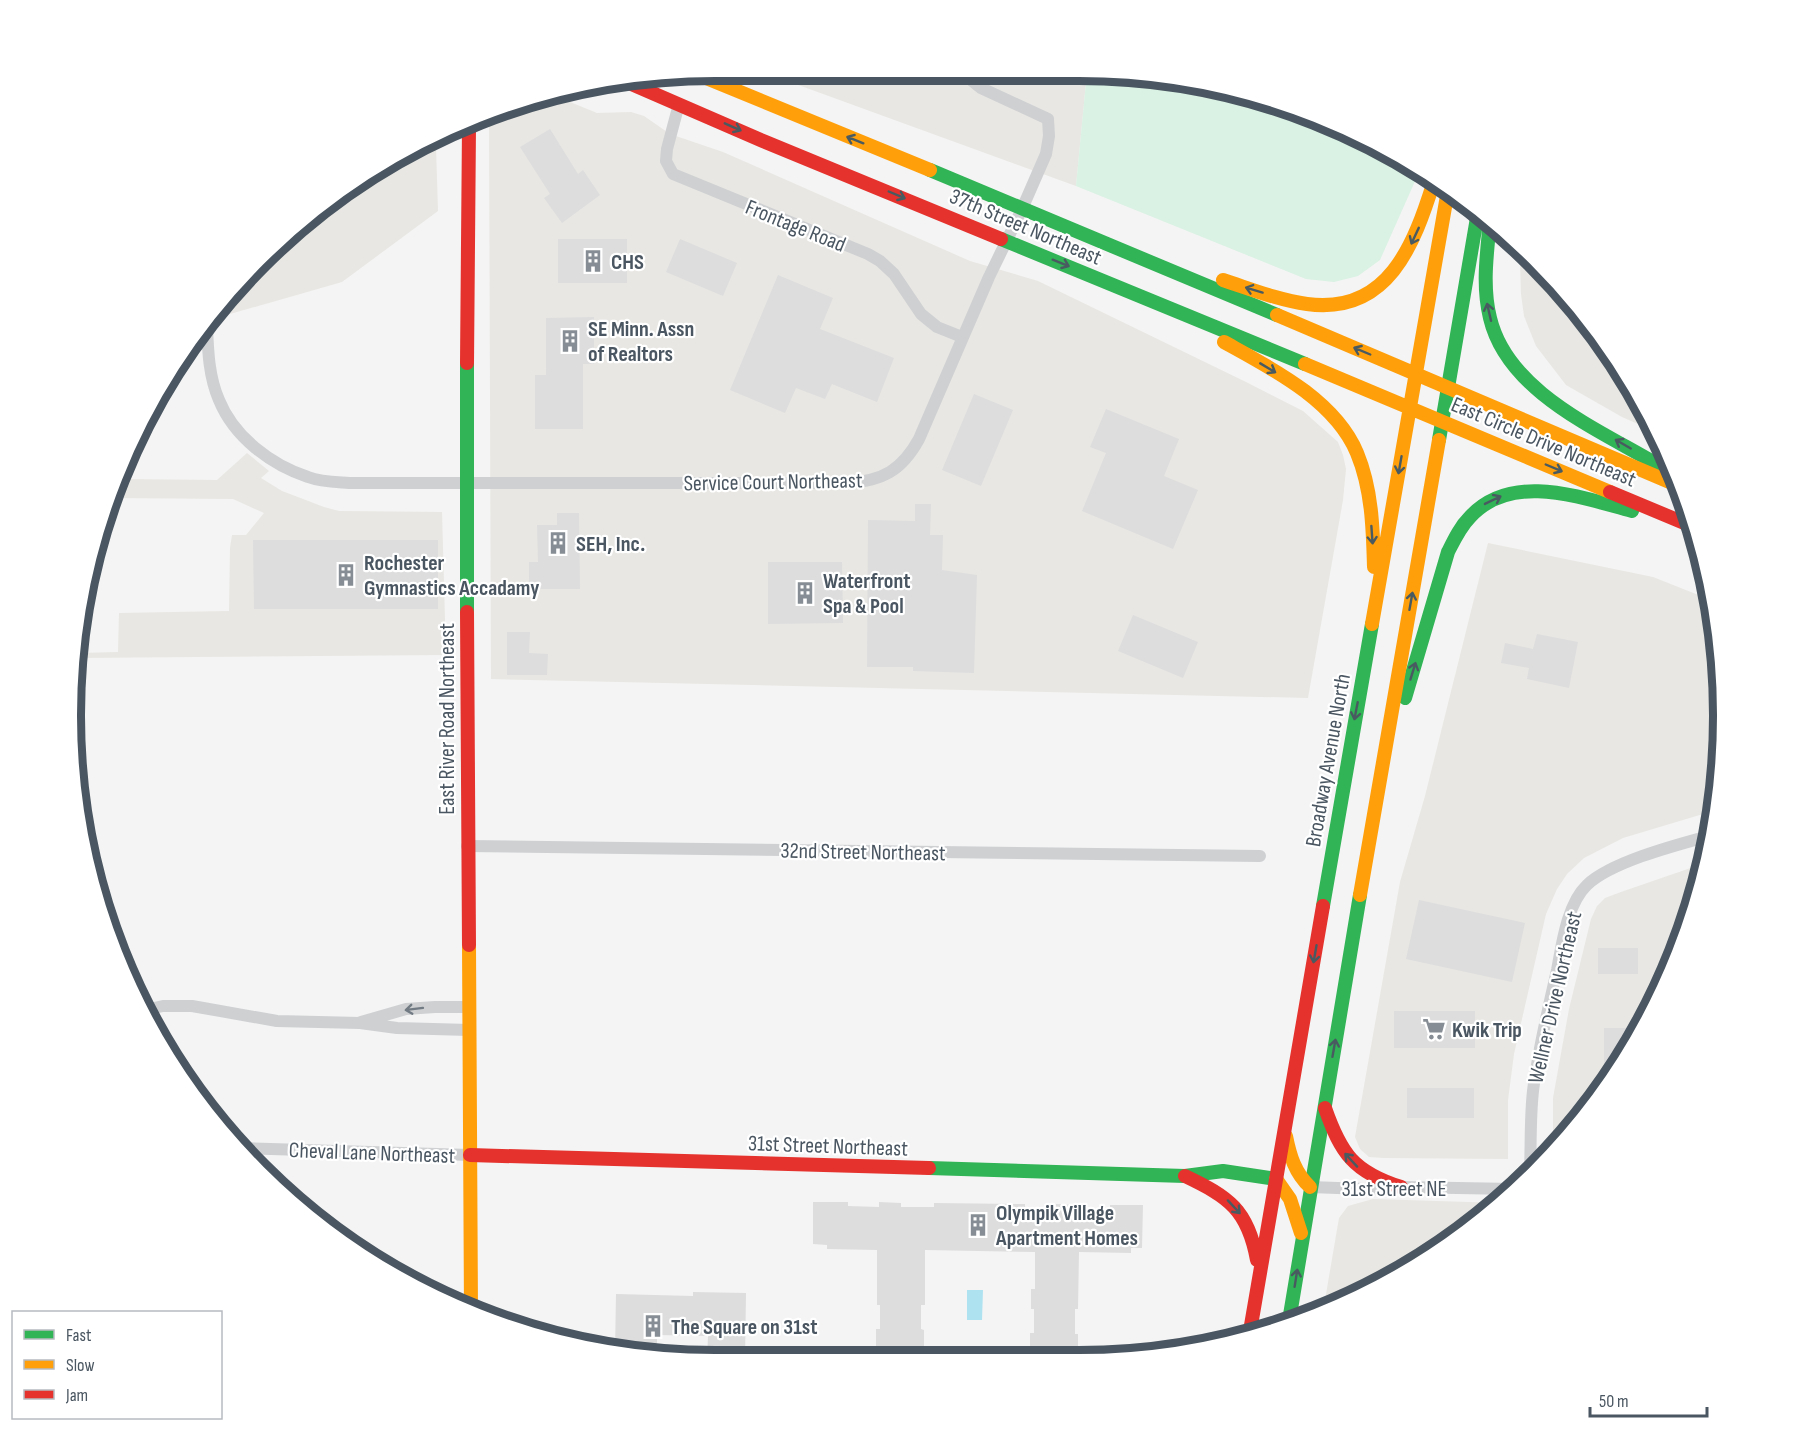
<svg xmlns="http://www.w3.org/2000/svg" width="1794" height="1431" viewBox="0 0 1794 1431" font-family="'Sofia Sans Condensed',sans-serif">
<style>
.commercial{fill:#e8e7e3;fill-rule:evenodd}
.green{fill:#d9f2e3}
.water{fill:#aee2f0}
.building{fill:#ddddde}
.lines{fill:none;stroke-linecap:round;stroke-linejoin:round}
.street{stroke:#ced0d2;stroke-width:12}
.fast{stroke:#30b455;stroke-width:14}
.slow{stroke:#ff9f0a;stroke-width:14}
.jam{stroke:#e5322d;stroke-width:14}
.oneway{stroke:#495b60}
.oneway2{stroke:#727b83}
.labels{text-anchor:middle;stroke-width:4.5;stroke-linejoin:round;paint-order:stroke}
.street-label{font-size:22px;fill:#4a5661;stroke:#fff}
.poi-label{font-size:22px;font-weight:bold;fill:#4a5661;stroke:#fff;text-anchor:start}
.rim{fill:none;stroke:#4a5661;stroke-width:8}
</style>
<rect width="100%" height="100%" fill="#f4f4f4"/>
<path class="commercial" d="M760,71L1087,72L1076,186Z
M548,93L597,113L631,112L644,116L670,134L723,152L970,261L1038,281L1246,382L1303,411L1338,442L1343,455L1346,469L1343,500L1308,698L491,679L489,117Z
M434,140L436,147L438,211L342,282L223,316L222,308L260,259L393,157Z
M1522,249L1564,290L1637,393L1654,431L1622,417L1566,385L1536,346L1524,316L1521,294L1520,262Z
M247,453L269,471L261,478L282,491L324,507L339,511L442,512L446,655L78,658L79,653L118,652L119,613L229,611L230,548L232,535H246L264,513L233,499L113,498L121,479L217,480ZM254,540H438V609H254Z
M1488,543L1653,577L1711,600L1718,632L1722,758L1713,811L1623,838L1584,858L1567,874L1557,889L1546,914L1514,1054L1508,1100V1159L1384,1158L1369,1157L1360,1149L1355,1137L1400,882L1425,796Z
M1705,863L1701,883L1657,1001L1590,1108L1553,1148V1098L1569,1009L1591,919L1597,906L1605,898L1621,892Z
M1373,1199L1500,1203L1401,1274L1324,1306L1339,1218L1348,1206Z"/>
<path class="green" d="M1087,72H1120L1286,105L1401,157L1418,169L1416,179L1380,260L1358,276L1334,282L1306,279L1076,186Z"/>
<path class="water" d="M967,1290H983L982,1320H967Z"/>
<path class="building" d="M550,129L578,174L583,170L600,195L562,223L544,198L550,194L520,147Z
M558,239H627V283H558Z
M680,239L737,263L723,296L666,272Z
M778,275L833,298L820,329L894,358L877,402L832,384L825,399L796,388L785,413L730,390Z
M594,317V364H583V429H535V375H546V318Z
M974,394L1013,410L981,486L942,470Z
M1106,409L1179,439L1164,476L1198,490L1173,549L1082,511L1106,453L1090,447Z
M915,504H931L930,535H943L942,570L977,575L974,673L913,671V667H867L868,520L915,521Z
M557,513H579L580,589H529V562H538L537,525H557Z
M253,540H438V609H254Z
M768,562H842L843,623L768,624Z
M1133,615L1198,642L1183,678L1118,651Z
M507,632H530L529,653L548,654L547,675H507Z
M1537,634L1578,642L1569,688L1527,679L1529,668L1501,663L1505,643L1533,649Z
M1710,719H1721L1722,758L1717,789L1710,788Z
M1419,900L1525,923L1512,982L1406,959Z
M1598,948H1638V974H1598Z
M1394,1011H1475V1048H1394Z
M1604,1028H1640L1618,1064H1604Z
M1407,1088H1474V1118H1407Z
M813,1202H848V1206L879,1207V1202L901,1203V1207H934V1203L1025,1204V1208L1056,1209V1204L1077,1205V1209H1110V1205H1143L1142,1248H1131V1253L1079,1252L1078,1309H1075V1334H1078V1357H1074V1359H1034V1356H1030V1333H1034V1309H1031V1289H1035V1252L925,1250V1305H921V1329L924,1330V1353H920V1360H880V1352H876V1329H880V1305H877V1250L827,1249V1245L813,1244Z
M693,1292L746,1293L745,1360H707L708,1336L657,1335V1355L615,1351L616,1294L693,1296Z"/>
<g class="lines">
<path class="street" d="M722,85L730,71
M679,104L667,149L666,161L673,174L868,254L880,261L894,274L921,314L937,327L962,337
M207,327C208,352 209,377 219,400C234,437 271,465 308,477C321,482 335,482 349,483H847C883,481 902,470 919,439L989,277L1022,209L1046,154L1049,136L1048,119L981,88L960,71
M467,846L1260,856
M145,1010L163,1006H192L277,1021L360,1023L397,1028L469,1030
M361,1022L406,1009L435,1007H469
M238,1148L470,1155
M1530,1173C1531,1145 1530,1118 1533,1091C1538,1050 1548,1010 1557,970C1562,944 1567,904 1587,885C1611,862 1676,845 1709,836
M1310,1187L1365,1189L1401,1187L1514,1189"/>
<path class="fast" d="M930,170L1277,315
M1490,221C1487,253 1482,286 1490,318C1508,394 1603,431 1663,468
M1001,239L1305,364
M1439,440L1478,212
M467,612V363
M1405,698L1448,552C1454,540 1460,527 1470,517C1512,471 1582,498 1632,511
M1323,906L1372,624
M929,1168L1185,1176L1223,1171L1276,1179
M1289,1321L1360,895"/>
<path class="slow" d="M694,73L930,170
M1223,280C1251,289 1278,300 1307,304C1388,315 1414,245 1434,181
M1277,315L1679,486
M1224,342C1271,368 1335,400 1357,453C1372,489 1373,529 1374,567
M1305,364L1610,492
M1372,624L1448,190
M1360,895L1439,440
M469,945L471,1312
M1286,1136C1290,1156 1295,1173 1310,1187
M1276,1179L1290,1199L1301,1233"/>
<path class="jam" d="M627,82L763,141L1001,239
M467,363L469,126
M1610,492L1694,527
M467,612L469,945
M1325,1108C1341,1154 1354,1172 1401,1187
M470,1155L929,1168
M1185,1176C1229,1197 1248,1210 1257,1260
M1249,1337L1323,906"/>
</g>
<defs><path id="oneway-shaft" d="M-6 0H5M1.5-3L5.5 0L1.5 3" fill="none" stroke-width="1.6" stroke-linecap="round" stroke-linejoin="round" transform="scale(1.5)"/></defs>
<g class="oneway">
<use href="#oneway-shaft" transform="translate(733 127) rotate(24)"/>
<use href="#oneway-shaft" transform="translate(855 140) rotate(-158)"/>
<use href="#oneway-shaft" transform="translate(897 195) rotate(23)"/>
<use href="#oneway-shaft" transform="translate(1415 236) rotate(115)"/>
<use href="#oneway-shaft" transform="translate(1061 263) rotate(22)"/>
<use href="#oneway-shaft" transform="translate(1254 290) rotate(-163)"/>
<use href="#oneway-shaft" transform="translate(1489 312) rotate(-103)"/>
<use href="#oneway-shaft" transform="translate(1362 351) rotate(-157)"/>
<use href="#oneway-shaft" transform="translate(1268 368) rotate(31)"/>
<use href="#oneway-shaft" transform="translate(1623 444) rotate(-150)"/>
<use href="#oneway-shaft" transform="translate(1400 465) rotate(100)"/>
<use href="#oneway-shaft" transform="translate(1554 468) rotate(23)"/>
<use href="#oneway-shaft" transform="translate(1493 500) rotate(-26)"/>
<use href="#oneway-shaft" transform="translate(1372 535) rotate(86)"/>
<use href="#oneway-shaft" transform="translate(1411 601) rotate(-80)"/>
<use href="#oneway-shaft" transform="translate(1413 671) rotate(-73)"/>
<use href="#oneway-shaft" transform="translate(1356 711) rotate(101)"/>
<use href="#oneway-shaft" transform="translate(1315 954) rotate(100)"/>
<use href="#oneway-shaft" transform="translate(1334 1048) rotate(-80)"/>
<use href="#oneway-shaft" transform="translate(1351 1160) rotate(-133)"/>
<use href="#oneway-shaft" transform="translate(1234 1207) rotate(47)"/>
<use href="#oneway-shaft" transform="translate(1296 1278) rotate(-81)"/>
</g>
<use class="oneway2" href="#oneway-shaft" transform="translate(414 1009) rotate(173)"/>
<defs>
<g id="building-bare" transform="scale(1.8)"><path d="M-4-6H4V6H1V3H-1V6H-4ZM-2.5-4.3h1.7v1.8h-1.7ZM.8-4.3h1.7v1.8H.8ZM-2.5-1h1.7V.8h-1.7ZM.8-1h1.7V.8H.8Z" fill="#868d94" stroke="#fff" stroke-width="2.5" paint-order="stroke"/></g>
<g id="supermarket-bare" transform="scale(1.8)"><path d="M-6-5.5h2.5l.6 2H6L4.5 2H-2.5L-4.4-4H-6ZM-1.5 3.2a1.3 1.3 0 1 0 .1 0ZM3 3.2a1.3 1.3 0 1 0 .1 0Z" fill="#868d94" stroke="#fff" stroke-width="2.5" paint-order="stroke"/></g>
</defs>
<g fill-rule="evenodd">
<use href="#building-bare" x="593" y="261"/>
<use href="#building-bare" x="570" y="341"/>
<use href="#building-bare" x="558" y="543"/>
<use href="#building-bare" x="346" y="575"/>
<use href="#building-bare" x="805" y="593"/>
<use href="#supermarket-bare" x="1434" y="1029"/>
<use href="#building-bare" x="978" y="1225"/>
<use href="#building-bare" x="653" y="1326"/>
</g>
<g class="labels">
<g class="street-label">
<text transform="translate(796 225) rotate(22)" y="8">Frontage Road</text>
<text transform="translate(1026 226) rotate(23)" y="8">37th Street Northeast</text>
<text transform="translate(1544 441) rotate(23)" y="8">East Circle Drive Northeast</text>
<text transform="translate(773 481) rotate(-1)" y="8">Service Court Northeast</text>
<text transform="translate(446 719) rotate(-90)" y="8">East River Road Northeast</text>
<text transform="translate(1327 760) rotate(-80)" y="8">Broadway Avenue North</text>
<text transform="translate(863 851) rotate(1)" y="8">32nd Street Northeast</text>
<text transform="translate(1554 997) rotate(-77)" y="8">Wellner Drive Northeast</text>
<text transform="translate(828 1145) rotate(2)" y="8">31st Street Northeast</text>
<text transform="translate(372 1152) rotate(2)" y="8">Cheval Lane Northeast</text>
<text x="1394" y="1196">31st Street NE</text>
</g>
<g class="poi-label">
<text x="611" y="269">CHS</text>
<text x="588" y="336">SE Minn. Assn<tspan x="588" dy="25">of Realtors</tspan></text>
<text x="576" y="551">SEH, Inc.</text>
<text x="364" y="570">Rochester<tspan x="364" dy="25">Gymnastics Accadamy</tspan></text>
<text x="823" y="588">Waterfront<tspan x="823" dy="25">Spa &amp; Pool</tspan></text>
<text x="1452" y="1037">Kwik Trip</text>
<text x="996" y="1220">Olympik Village<tspan x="996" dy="25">Apartment Homes</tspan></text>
<text x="671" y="1334">The Square on 31st</text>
</g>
</g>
<path d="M0 0H1794V1431H0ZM715 81H1079A634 634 0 0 1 1713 715V716A634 634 0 0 1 1079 1350H715A634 634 0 0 1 81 716V715A634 634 0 0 1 715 81Z" fill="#fff" fill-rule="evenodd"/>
<path class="rim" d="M715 81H1079A634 634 0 0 1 1713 715V716A634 634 0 0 1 1079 1350H715A634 634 0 0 1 81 716V715A634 634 0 0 1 715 81Z"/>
<rect x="12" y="1311" width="210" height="108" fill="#ffffff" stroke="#b7bbc0" stroke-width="1.5"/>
<rect x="24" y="1330" width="30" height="9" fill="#30b455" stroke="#b7bbc0" stroke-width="1.5"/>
<text x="66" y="1341" font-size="18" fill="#4a5661">Fast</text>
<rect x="24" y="1360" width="30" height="9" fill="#ff9f0a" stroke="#b7bbc0" stroke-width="1.5"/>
<text x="66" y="1371" font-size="18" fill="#4a5661">Slow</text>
<rect x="24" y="1390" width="30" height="9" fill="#e5322d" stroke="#b7bbc0" stroke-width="1.5"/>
<text x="66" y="1401" font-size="18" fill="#4a5661">Jam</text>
<path d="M1590 1407v9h117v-9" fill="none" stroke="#4a5661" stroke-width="3"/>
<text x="1599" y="1407" font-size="18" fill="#4a5661" stroke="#ffffff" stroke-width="4.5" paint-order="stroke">50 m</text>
</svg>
